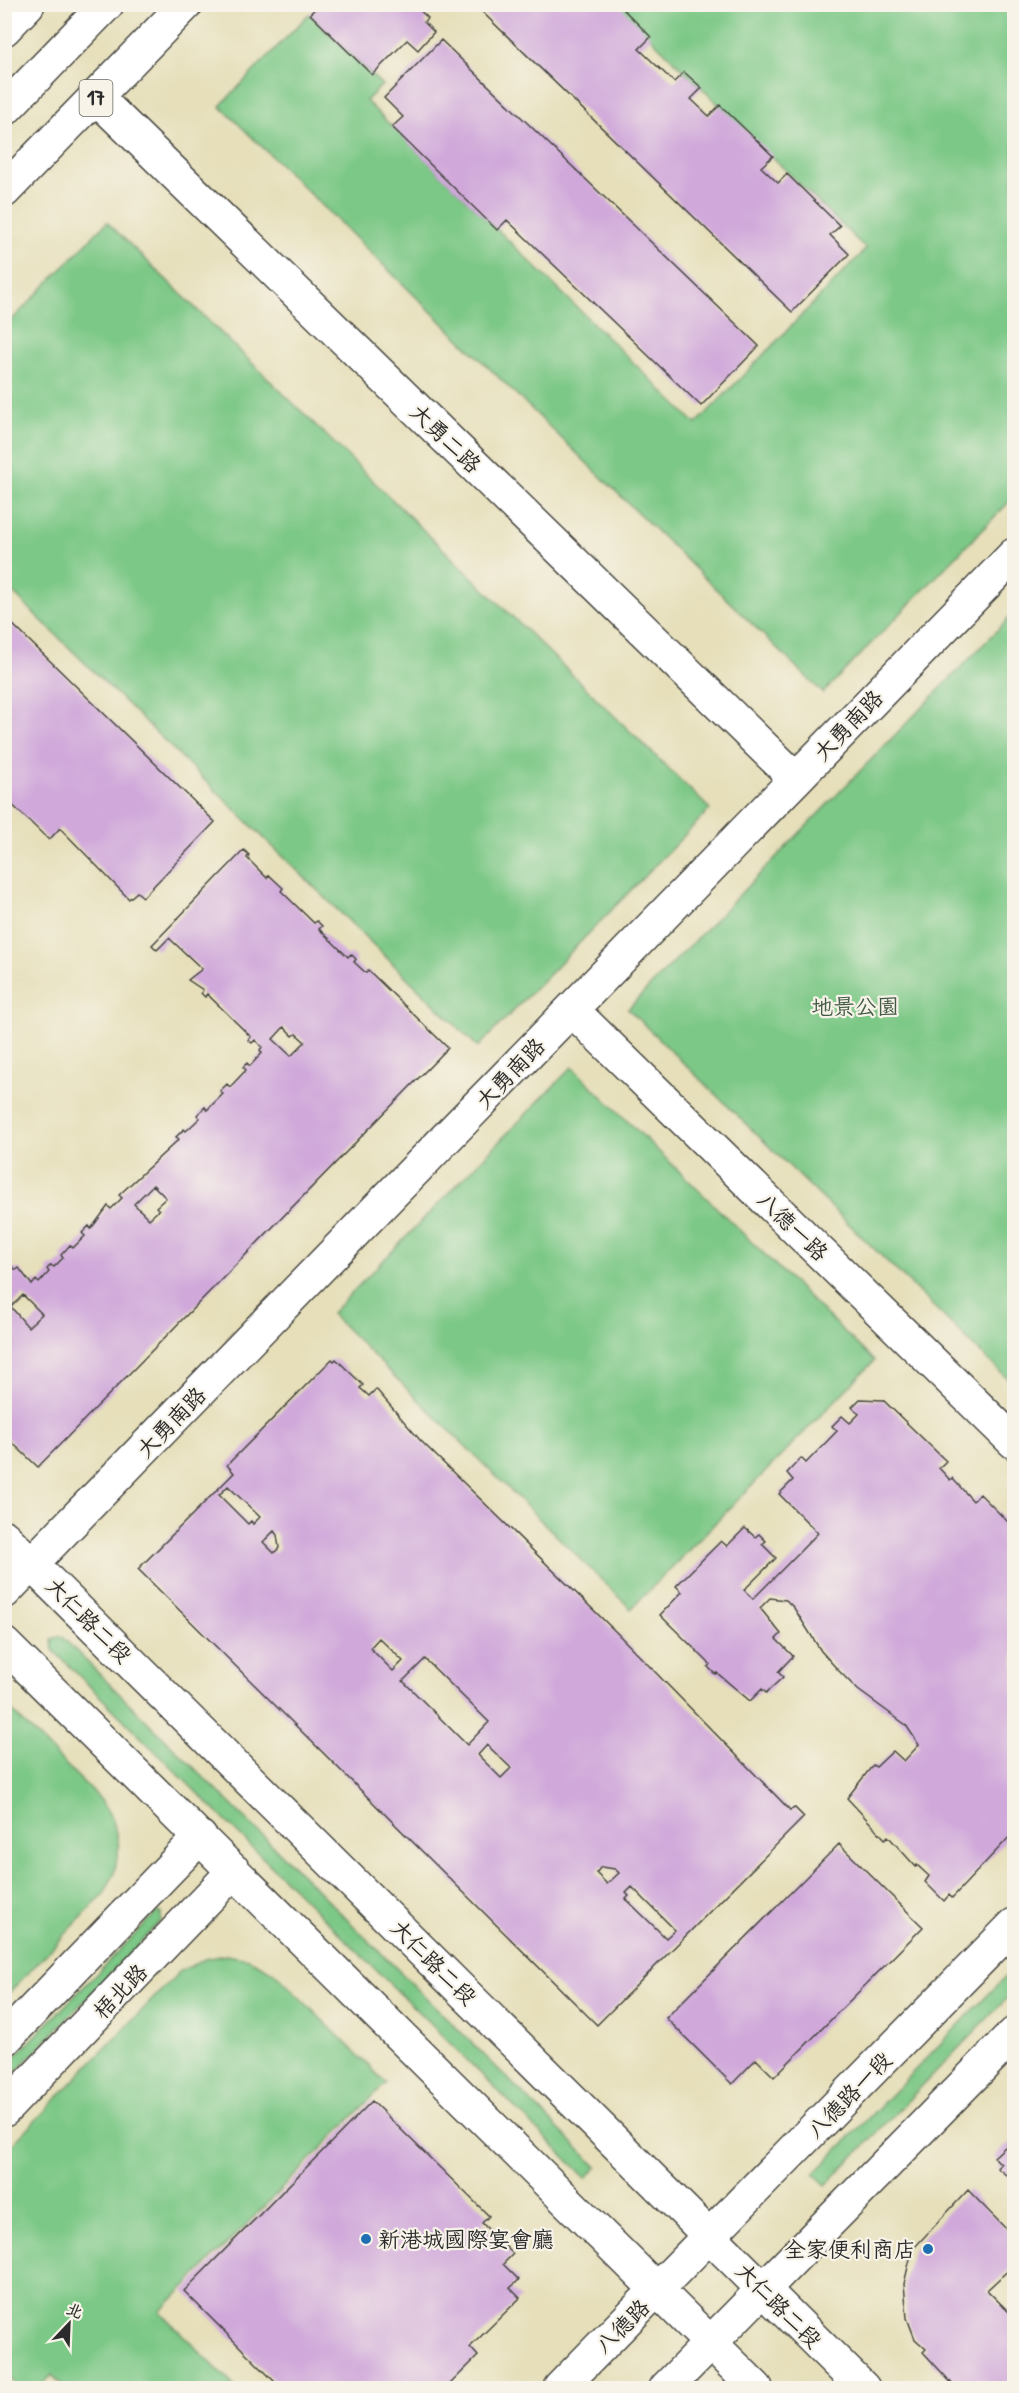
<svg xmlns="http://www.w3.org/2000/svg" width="1019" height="2393" viewBox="0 0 1019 2393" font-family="'Patrick Hand','LXGW WenKai TC',sans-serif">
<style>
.green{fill:#7cc886;stroke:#547a58;stroke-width:1.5}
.building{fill:#d0a9da;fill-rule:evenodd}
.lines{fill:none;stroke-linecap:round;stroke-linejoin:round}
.minor-casing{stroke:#474640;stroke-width:36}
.major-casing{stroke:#474640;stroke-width:36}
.minor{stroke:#fff;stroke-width:33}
.major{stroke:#fff;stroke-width:33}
.poi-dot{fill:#1f6fb2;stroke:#f7f3e8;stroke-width:2}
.labels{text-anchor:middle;stroke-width:4.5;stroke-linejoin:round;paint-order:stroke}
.shield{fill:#f7f3e8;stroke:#686764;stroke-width:1.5}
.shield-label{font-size:21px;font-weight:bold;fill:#2b2b2b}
.street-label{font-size:22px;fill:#2b2b2b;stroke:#f7f3e8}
.park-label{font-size:22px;fill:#435a46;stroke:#f7f3e8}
.poi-label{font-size:22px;fill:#2b2b2b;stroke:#f7f3e8;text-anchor:start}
</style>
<rect width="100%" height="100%" fill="#f7f3e8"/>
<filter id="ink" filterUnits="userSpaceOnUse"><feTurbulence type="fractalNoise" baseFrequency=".0167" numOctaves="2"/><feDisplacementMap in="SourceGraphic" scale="12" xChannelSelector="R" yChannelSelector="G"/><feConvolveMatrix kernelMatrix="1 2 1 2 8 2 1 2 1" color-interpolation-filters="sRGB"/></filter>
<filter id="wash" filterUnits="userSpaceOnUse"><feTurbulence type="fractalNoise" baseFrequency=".008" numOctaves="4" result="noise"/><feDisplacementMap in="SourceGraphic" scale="24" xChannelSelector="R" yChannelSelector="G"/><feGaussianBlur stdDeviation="1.35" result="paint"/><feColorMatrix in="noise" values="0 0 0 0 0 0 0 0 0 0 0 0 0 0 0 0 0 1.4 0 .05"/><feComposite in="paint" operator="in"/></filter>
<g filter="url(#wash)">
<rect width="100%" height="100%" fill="#e6dfba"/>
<path class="green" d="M617,5H1014V497L823,693L220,106L309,14L382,85L366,101L696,424L866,249Z
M107,222L710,809L478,1047L5,585V327Z
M1014,613V1385L628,1009Z
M572,1067L874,1361L631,1609L331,1314Z
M61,1636L597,2167L586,2178L53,1650L52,1639Z
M5,1704L100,1799L113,1820L119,1847L114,1874L103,1895L5,1997Z
M157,1912L161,1913V1921L5,2083V2067Z
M226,1955L249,1959L274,1972L386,2083L160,2312L236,2388H65L52,2375L39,2388H19L5,2374V2152L180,1971L205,1959Z
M1014,1968V1991L826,2185L814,2174Z"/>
<g id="blocks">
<path class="building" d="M319,4H413L428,18L424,22L434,32L418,50L407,40L372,75L310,14Z
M474,4H618L651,37L639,49L674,82L684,72L702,88L691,99L709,116L720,105L773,156L761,167L778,183L787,174L840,226L830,235L849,254L792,312Z
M441,40L759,346L701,406L507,220L497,230L392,127L403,117L384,98Z
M4,616L215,822L143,897L137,892L129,899L60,828L49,840L4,797Z
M244,850L249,855L247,858L267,878L269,875L283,888L281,891L314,923L317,921L322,926L319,929L348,957L351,954L356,959L354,962L366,973L368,970L448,1048L38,1467L4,1435V1259L16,1270L19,1268L32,1285L36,1280L39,1283L49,1272L47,1269L51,1265L54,1267L63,1258L61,1255L70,1245L73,1248L85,1236L82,1233L89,1226L91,1229L108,1206L111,1209L122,1198L119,1195L179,1139L176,1137L184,1129L186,1131L200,1118L197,1115L205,1107L207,1110L223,1094L220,1091L227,1084L230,1087L246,1070L243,1067L247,1063L250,1066L262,1053L260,1050L262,1047L255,1040L252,1043L248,1040L251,1037L207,994L205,997L201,993L203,990L188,980L202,969L169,938L157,950L152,945ZM284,1027L293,1036L296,1034L305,1042L291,1056L273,1039ZM153,1185L166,1198L156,1207L159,1210L149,1219L134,1204ZM23,1295L42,1314L28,1327L11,1307Z
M332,1359L334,1361L336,1359L363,1385L360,1388L369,1396L376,1389L420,1440L617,1633L790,1810L795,1808L804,1817L597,2025L138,1569L234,1473L227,1465ZM228,1486L260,1517L253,1524L251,1521L248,1524L219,1495ZM274,1531L277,1535L279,1548L274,1553L263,1542ZM379,1638L403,1661L393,1671L370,1648ZM425,1659L489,1722L467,1745L403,1681ZM487,1745L511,1768L501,1778L478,1755ZM601,1867L615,1869L619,1873L607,1884L596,1873ZM632,1887L675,1930L666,1938L626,1899L629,1896L626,1893Z
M860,1399L883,1400L946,1461L939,1468L950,1480L952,1478L973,1501L980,1494L1014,1528V1832L952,1898L949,1895L944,1901L925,1882L929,1876L917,1865L916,1867L888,1836L885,1839L847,1798L873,1765L876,1767L893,1751L904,1761L919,1745L906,1725L858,1690L838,1670L821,1651L794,1608L786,1600L770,1598L760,1608L781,1634L776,1639L793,1656L778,1672L783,1677L766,1693L762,1689L750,1701L717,1673L715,1674L708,1667L710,1664L660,1615L682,1592L676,1586L721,1541L727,1546L745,1528L755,1537L759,1534L766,1541L762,1544L776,1558L744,1590L753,1599L818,1533L779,1494L793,1480L787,1473L801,1458L806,1463L837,1431L832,1426L842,1416L850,1423L859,1414L852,1407Z
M839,1844L923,1927L774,2077L756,2059L732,2084L666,2018Z
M372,2101L489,2216L482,2223L513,2254L503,2264L519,2280L510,2288L520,2298L470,2347L478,2356L450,2384L454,2388H281L184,2291Z
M1014,2139V2181L997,2168L1001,2164L994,2157Z
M968,2190L1014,2237V2265L987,2290L1014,2317V2388H956L923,2352L926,2349L915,2339L907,2318L904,2284L912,2250Z"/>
</g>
</g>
<g filter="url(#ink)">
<use href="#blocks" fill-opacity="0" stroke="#474640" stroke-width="1.5"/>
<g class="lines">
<g class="minor-casing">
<path id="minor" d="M96,97L796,779
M572,1010L1014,1442
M4,1537L863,2388
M4,1592L1014,555
M4,1644L756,2388
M4,2040L200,1837
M4,2110L234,1871
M560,2388L1014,1925
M666,2388L1014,2034"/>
</g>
<g class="major-casing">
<path id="major" d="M4,29L28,4
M4,110L107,4
M4,191L186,4"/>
</g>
<use href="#minor" class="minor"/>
<use href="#major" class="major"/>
</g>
</g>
<g class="poi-dot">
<circle cx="366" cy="2239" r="6"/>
<circle cx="928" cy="2249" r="6"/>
</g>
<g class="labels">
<rect class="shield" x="79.5" y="80" width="33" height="36" rx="4.5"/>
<g class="shield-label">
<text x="96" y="105">17</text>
</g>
<g class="street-label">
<text transform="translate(446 438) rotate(44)" y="8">大勇二路</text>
<text transform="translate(848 725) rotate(-46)" y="8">大勇南路</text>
<text transform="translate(510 1073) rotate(-46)" y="8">大勇南路</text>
<text transform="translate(793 1226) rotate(44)" y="8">八德一路</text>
<text transform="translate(171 1422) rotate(-46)" y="8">大勇南路</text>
<text transform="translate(89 1620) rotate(45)" y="8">大仁路二段</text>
<text transform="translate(434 1962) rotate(45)" y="8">大仁路二段</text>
<text transform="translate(120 1991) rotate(-46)" y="8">梧北路</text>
<text transform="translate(849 2095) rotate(-46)" y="8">八德路一段</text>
<text transform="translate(779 2305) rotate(45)" y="8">大仁路二段</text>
<text transform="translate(622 2326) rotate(-45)" y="8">八德路</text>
</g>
<g class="park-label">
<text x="855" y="1014">地景公園</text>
</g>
<g class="poi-label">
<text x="378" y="2247">新港城國際宴會廳</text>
<text x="916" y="2257" text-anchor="end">全家便利商店</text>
</g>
</g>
<rect width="1019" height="2393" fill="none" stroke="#f7f3e8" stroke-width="24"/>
<g transform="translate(69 2324) rotate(23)" stroke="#f7f3e8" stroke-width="4.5" paint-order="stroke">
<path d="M0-4.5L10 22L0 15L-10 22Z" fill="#2b2b2b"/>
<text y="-9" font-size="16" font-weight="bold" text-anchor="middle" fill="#2b2b2b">北</text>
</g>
</svg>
